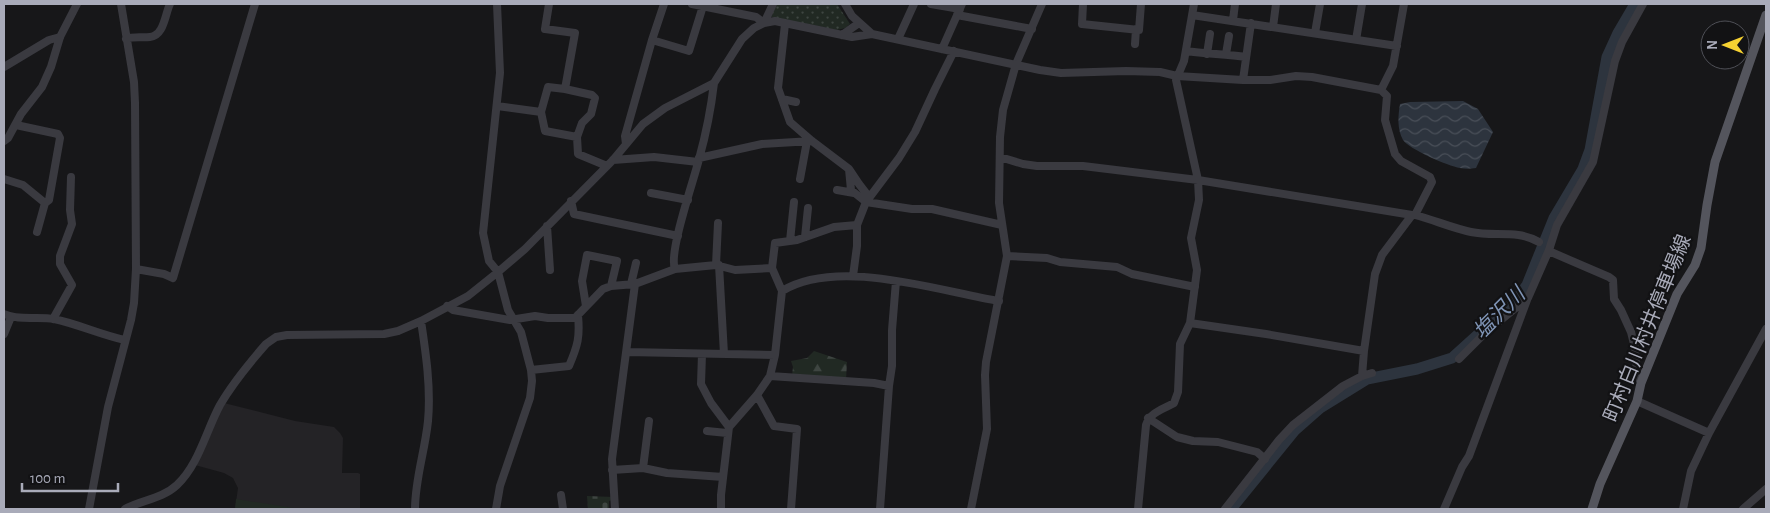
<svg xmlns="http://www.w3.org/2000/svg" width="1770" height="513" viewBox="0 0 1770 513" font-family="'Alegreya Sans','Noto Sans JP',sans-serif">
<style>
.built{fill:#242326}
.grass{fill:url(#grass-dots)}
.forest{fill:url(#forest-firs)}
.cemetery{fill:url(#cemetery-stones)}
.pitch{fill:#212923}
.water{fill:url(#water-waves)}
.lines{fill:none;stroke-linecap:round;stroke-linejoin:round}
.river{stroke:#2d343e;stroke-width:11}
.minor{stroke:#3a3a40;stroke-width:8}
.major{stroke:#54555d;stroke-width:9}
.labels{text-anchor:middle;stroke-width:4.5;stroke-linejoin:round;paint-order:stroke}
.street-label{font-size:20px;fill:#a9abb9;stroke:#121214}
.water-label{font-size:21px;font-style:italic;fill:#7f94b5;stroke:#121214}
</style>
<defs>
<pattern id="grass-dots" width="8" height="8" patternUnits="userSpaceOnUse" patternTransform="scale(1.25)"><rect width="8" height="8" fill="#212923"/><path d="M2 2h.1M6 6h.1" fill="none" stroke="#3e4541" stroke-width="1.8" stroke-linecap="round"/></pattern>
<pattern id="forest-firs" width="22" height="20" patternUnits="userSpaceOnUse" patternTransform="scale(1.25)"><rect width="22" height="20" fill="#212923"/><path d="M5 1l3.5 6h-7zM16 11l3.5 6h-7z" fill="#3e4541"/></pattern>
<pattern id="cemetery-stones" width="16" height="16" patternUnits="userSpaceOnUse" patternTransform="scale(1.25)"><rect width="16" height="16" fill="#212923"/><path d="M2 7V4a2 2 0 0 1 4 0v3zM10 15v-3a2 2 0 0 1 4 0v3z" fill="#3e4541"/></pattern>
<pattern id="water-waves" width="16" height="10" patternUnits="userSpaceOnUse" patternTransform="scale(1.25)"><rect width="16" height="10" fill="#2d343e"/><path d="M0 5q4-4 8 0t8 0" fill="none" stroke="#494f58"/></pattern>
</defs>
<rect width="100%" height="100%" fill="#171719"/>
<path class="built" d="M224,403L295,421L334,427L340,433L343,438L342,473H358L360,474V509H235L238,488L233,478L224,473L195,465Z"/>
<path class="grass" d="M777,4H837L850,24L845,28L837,30L771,17Z"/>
<path class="forest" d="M814,351L847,362L846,380L792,376L793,367L791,361L807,358Z"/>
<path class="cemetery" d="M587,496L613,497L612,500L609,501V509H588Z"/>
<path class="pitch" d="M236,499L300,509H235Z"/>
<path class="water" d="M1463,101L1478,109L1493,132L1476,168C1470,169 1465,169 1460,168C1448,166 1409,149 1403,140C1397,129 1398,116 1400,104L1410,102Z"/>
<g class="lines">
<path class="river" d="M1231,509L1295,430L1320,408L1367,379L1417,369L1452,358L1515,301L1527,285L1554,218L1583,169L1590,150L1607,57L1618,33L1635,4"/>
<path class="minor" d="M549,4L545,29L575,33L565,89L548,87L541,112L545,131L577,137L578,154L607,166
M692,4L756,17L764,23
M845,4L852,16L872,34
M931,4L960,9
M1083,4L1082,24L1139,30L1141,4
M957,15L1032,29
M1192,15L1397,46
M1233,20L1235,4
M764,23L773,4
M785,24L778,88L790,122L812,141L849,169L851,190L866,202L912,209H932L1002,225
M1273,27L1276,4
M1315,33L1320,4
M842,35L859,23
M126,39C134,36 142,38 150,37C164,36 165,14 170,4
M898,39L914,4
M652,40L689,51L703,6
M1356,40L1362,4
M1135,44L1136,29
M942,49L962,4
M1186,51C1206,54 1226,54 1246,57
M1207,54L1210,34
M1226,54L1229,36
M4,67L49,40L60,37
M1243,80L1251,23
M565,89L592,95L595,98L591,114L582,123L577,137
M1381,90L1393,66L1404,4
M782,99L796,102
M497,106L541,112
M16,125L58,134L60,138L49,200L45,203L37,232
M4,141L8,138L21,114L42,87L51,67L60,37L77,4
M626,144L625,136L652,40L664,4
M1000,157L1023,164L1037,166H1083L1198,180L1412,215L1382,255L1375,274L1364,351L1266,334L1190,323
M699,158L762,144L812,141
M613,160L654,157L698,162
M849,169L859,184L869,197
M4,179L23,185L45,203
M800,179L807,141
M837,190L854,193
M651,193L688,200
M571,201L574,214L678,236
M547,226L550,270
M805,237L808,208
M790,241L794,202
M1549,250L1551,252L1609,277L1613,280L1614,299L1621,310L1631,332L1635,348L1637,374L1641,383
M1007,256L1047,258L1060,262L1117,267L1132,274L1195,287
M716,265L718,223
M719,265L724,354
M136,269L164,274L173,278L255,4
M675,269C668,253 694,180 699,159C706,134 711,109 714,83
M853,276L857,246V225L866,202L899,158L915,132L935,89L954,51
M631,284L636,263
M782,291C838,257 938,291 999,301
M447,306L453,310L510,320L535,316L548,318H575L603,289L611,286L635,284L675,269L716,265L735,270L772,268
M586,306L582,281L587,255L617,261L611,286
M4,314C19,321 38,316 54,319C78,324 101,335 125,340
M53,319L72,285L60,264V256L72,224L70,210L71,177
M4,334L11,317
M627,352L775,355
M702,354L701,384L711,403L729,427
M1459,359L1485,333L1528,298L1549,250L1557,225L1593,162L1615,61L1622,42L1643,4
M531,370L569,366C578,345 580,337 578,315
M770,376L874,383L889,386
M1362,376L1364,351
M757,395L774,426L797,429L791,509
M1637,401L1709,433
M1148,418L1177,437L1193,441L1218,442L1257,452L1265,459
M707,431L727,433
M643,468L649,421
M612,470L643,468L667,473L723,477
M561,495L563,509
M89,509L108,407L131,320L134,303L136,269L135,103L134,82L121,4
M125,509C141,500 162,499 177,485C199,464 206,431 220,405C231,386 252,360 266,344L276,337L287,335L384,334L398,331L421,321L468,296L498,272L525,249L613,160L643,124L665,108L714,83L742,39L754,28L764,23L775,21L852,37L872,34L1040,70L1061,73L1126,71L1160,72L1177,76L1243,80H1270L1296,76L1312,77L1381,90L1387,96L1385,120L1395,154L1401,161L1430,177L1432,182L1415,215C1434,220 1452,228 1471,232C1494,237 1517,229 1539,242
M415,509C415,479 425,451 428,421C431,388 426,354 421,321
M496,509L500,486L530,398L532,381L531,370L521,332L508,310L498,272L489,261L483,233L500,73L497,4
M615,509L612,459L635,284
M721,509V495L729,427L757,395L770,376L775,355L782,291L772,268L775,243L797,240L834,227L857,225
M880,509L889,386L892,366V330L896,281
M971,509L987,429L985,375L986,362L1007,256L999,203L1000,137L1003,110L1016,64L1042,4
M1138,509L1146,425C1150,412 1164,409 1174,403L1178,392L1180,344L1190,323L1197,270L1191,238L1199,200L1198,180L1176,80L1184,61L1194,4
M1225,509L1279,440L1293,425L1343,386L1362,376L1372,373
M1444,509L1462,467L1469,456L1527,300
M1683,509L1691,471L1709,433L1766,329
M1743,509L1766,489"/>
<path class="major" d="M1592,509L1600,484L1637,401L1641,383L1677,294L1695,265L1701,248L1707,205L1715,162L1766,15"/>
</g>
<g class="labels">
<g class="street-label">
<text transform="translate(1647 328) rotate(-68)" y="7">町村白川村井停車場線</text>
</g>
<g class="water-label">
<text transform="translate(1499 313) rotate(-45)" y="7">塩沢川</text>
</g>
</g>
<rect width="1770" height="513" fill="none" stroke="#a9abb9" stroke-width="10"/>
<g transform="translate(1725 45) rotate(270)"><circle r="24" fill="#121214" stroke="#4e4f56"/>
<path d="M0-4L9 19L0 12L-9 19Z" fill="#f6d232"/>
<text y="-8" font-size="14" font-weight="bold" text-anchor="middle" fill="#a9abb9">N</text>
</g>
<path d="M22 483v8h96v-8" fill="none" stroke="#a9abb9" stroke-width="2.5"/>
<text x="30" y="483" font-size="15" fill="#a9abb9" stroke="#121214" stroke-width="4" paint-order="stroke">100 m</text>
</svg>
